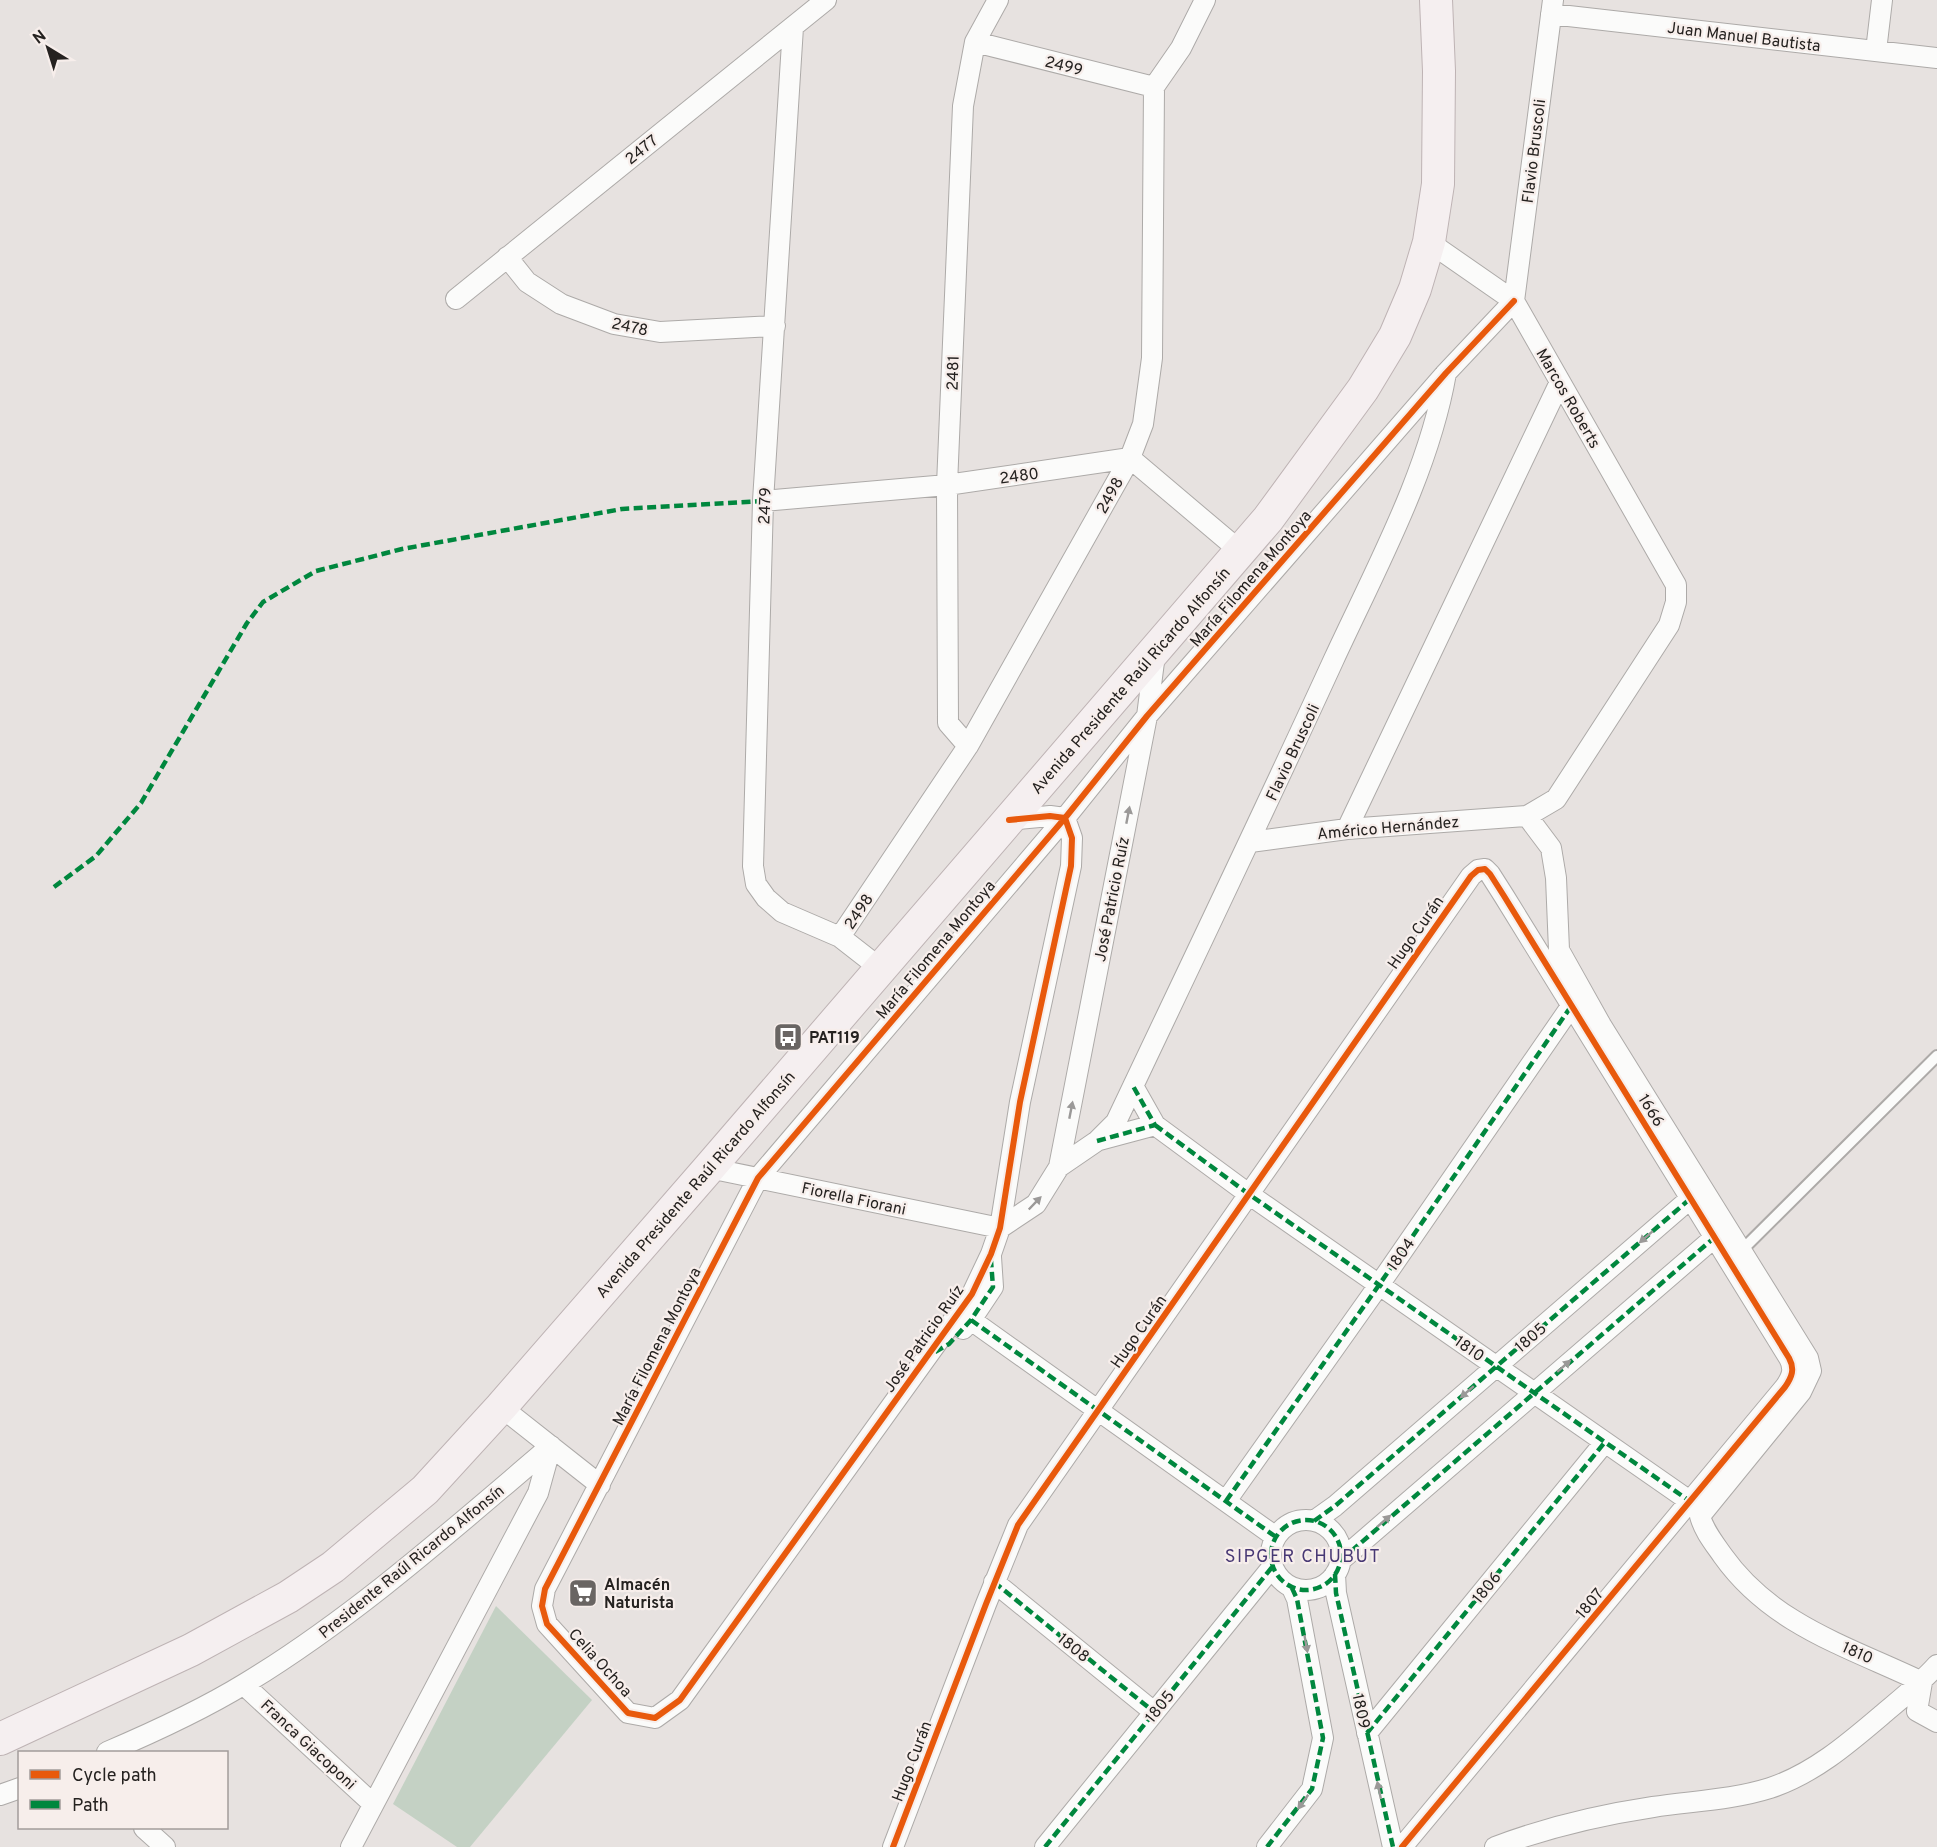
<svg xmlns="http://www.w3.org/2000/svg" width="1937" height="1847" viewBox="0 0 1937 1847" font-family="Overpass,sans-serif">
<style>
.green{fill:#c4d1c4}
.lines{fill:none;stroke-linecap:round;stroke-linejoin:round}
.lane-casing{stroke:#adaaa8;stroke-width:14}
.street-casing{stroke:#adaaa8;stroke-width:22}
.primary-casing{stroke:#beb3b4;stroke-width:34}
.lane{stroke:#fbfbfa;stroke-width:10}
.street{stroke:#fbfbfa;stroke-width:20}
.primary{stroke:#f5eff0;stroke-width:32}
.quiet{stroke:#00873e;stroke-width:4.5;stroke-dasharray:9 4.5;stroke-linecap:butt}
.cycleway-casing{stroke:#f7eeeb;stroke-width:10}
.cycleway{stroke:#e8590c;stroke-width:6}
.oneway{fill:#9b9998}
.labels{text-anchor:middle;stroke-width:4.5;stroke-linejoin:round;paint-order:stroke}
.street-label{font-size:16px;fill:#252220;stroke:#f7eeeb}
.poi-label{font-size:16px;font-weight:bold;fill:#252220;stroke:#f7eeeb;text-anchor:start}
.neighbourhood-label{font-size:18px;letter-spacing:1.5px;fill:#473874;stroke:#f7eeeb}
</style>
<rect width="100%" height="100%" fill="#e7e2e0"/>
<path class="green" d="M496,1606L592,1700L470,1847H457L393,1804Z"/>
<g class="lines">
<g class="lane-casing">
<path id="lane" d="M1742,1250L1937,1056"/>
</g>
<g class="street-casing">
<path id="street" d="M1551,14L1937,58
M793,27L763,501L753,866L756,884L766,898L782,912L840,937L881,969
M975,42L1154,87
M1876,51L1882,0
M507,257L527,282L561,304L614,324L660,332L775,326
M456,299L826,0
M1514,301L1553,0
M763,501L947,485L1130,458L1240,551
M968,746L948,723L947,485L963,106L975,42L998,0
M1527,816L1551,848L1556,878L1559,950L1601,1025L1808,1358L1811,1371L1801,1392L1700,1516C1704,1531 1714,1543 1723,1556C1772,1625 1849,1647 1922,1682L1917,1711L1937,1722
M1009,820L1050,816L1065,818L1072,838L1071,866L1020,1102L1000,1228L991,1254L972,1294L680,1700L655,1718L628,1713L547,1624L542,1606L545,1589L758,1178L1065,818L1147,716L1446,373L1514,301
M1347,829L1560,382
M1250,842L1347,829L1527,816L1556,799L1669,625L1676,602V585L1514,301L1429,242
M840,937L968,746L1130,458L1143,424L1152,358L1154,87L1181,48L1205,0
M1155,1125L1250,1195L1691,1502
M1099,1140L1155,1125L1133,1086
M1059,1167L1097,1141L1116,1122C1189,968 1263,814 1334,659C1376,568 1429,472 1446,373
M709,1168L1000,1228
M1000,1228L1036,1204L1059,1167L1147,716L1155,654
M971,1320L1276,1537
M963,1329L971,1320L993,1287L991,1257
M501,1407L600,1485
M1226,1501L1379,1285L1572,1005
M1271 1555a35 35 0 1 1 70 0a35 35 0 1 1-70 0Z
M1314,1521L1335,1506L1691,1198
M1341,1560L1715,1237
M1335,1574L1336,1593L1393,1847
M994,1582L1154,1712
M244,1685L373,1804
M1367,1733L1605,1442
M107,1752C154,1732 202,1710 246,1683C356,1616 453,1529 551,1446
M0,1795L20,1788
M144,1828L165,1847
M351,1847L538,1493L551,1446
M893,1847L986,1604L1018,1525L1471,876L1478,870L1485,869L1490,874L1504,896L1789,1358C1795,1369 1792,1377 1785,1387L1402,1847
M1045,1847L1273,1566
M1267,1847L1312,1789L1323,1738L1297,1599L1292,1588
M1495,1847C1545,1828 1600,1815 1653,1807C1692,1801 1732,1800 1770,1788C1813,1774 1849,1743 1883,1714C1902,1698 1921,1683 1937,1665"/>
</g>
<g class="primary-casing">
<path id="primary" d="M0,1739L191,1650L288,1597L333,1567L425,1490L501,1407L709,1168L1268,519L1363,389L1395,336L1415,289L1429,242L1438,184L1439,71L1436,0"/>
</g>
<use href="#lane" class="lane"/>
<use href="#street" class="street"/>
<use href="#primary" class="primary"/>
<path class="quiet" d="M54,887L96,856L141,803L247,623L263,602L316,571L402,549L622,509L763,501
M1155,1125L1250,1195L1691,1502
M1097,1141L1155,1125L1133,1086
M971,1320L1276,1537
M935,1352L949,1344L971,1320L993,1287L991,1261
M1226,1501L1379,1285L1572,1005
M1271 1555a35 35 0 1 1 70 0a35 35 0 1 1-70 0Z
M1314,1521L1335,1506L1691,1198
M1341,1560L1715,1237
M1335,1574L1336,1593L1393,1847
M994,1582L1154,1712
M1367,1733L1605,1442
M1045,1847L1273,1566
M1267,1847L1312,1789L1323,1738L1297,1599L1292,1588"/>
<g class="cycleway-casing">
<path id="cycleway" d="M1009,820L1050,816L1065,818L1072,838L1071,866L1020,1102L1000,1228L991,1254L972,1294L680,1700L655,1718L628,1713L547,1624L542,1606L545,1589L758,1178L1065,818L1147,716L1446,373L1514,301
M893,1847L986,1604L1018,1525L1471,876L1478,870L1485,869L1490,874L1504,896L1789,1358C1795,1369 1792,1377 1785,1387L1402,1847"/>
</g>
<use href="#cycleway" class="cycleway"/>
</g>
<defs><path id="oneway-solid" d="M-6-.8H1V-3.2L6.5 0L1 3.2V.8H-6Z" transform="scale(1.5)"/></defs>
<g class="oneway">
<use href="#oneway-solid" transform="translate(1128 815) rotate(-79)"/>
<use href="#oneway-solid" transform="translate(1071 1110) rotate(-79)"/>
<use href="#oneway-solid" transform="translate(1035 1203) rotate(-46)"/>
<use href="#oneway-solid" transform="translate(1646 1237) rotate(139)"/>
<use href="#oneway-solid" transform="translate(1564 1366) rotate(-41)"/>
<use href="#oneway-solid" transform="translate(1467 1392) rotate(139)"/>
<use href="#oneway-solid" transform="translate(1384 1521) rotate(-41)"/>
<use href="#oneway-solid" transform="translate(1306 1644) rotate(80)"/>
<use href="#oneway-solid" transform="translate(1379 1790) rotate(-102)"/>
<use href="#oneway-solid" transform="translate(1303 1802) rotate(126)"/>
</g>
<defs>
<g id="bus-square" transform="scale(1.5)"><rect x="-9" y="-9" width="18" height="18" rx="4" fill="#696563" stroke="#f7eeeb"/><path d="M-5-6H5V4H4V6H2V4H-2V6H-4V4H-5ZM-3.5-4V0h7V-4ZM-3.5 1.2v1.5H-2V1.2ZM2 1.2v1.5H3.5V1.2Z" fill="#fff"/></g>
<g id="supermarket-square" transform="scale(1.5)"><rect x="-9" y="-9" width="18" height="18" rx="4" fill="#696563" stroke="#f7eeeb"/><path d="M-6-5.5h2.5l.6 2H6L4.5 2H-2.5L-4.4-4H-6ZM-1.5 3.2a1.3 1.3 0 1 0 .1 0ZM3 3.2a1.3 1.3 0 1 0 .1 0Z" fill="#fff"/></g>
</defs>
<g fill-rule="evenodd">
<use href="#bus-square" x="788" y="1037"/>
<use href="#supermarket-square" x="583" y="1593"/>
</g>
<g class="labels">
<g class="street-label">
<text transform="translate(1744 36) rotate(7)" y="6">Juan Manuel Bautista</text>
<text transform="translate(1064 65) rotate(14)" y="6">2499</text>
<text transform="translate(641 149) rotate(-39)" y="6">2477</text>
<text transform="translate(1533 151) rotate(-83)" y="6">Flavio Bruscoli</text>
<text transform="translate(630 326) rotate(12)" y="6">2478</text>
<text transform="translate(952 373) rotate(-88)" y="6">2481</text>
<text transform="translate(1569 398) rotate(60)" y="6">Marcos Roberts</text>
<text transform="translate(1019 475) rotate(-8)" y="6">2480</text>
<text transform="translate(1109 495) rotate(-61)" y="6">2498</text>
<text transform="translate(764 506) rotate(-88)" y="6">2479</text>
<text transform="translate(1250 578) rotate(-49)" y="6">María Filomena Montoya</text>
<text transform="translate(1130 680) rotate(-49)" y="6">Avenida Presidente Raúl Ricardo Alfonsín</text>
<text transform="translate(1292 752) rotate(-65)" y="6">Flavio Bruscoli</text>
<text transform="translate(1388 827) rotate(-5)" y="6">Américo Hernández</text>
<text transform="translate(1111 899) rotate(-79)" y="6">José Patricio Ruíz</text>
<text transform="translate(858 911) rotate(-56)" y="6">2498</text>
<text transform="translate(1415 932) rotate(-55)" y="6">Hugo Curán</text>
<text transform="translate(935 949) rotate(-50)" y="6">María Filomena Montoya</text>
<text transform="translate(1652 1110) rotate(58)" y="6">1666</text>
<text transform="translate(695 1184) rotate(-49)" y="6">Avenida Presidente Raúl Ricardo Alfonsín</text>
<text transform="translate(854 1198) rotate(12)" y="6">Fiorella Fiorani</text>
<text transform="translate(1400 1254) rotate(-55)" y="6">1804</text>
<text transform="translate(1138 1331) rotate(-55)" y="6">Hugo Curán</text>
<text transform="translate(1530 1337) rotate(-41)" y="6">1805</text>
<text transform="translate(923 1338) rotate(-55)" y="6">José Patricio Ruíz</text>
<text transform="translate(656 1346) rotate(-63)" y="6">María Filomena Montoya</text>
<text transform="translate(1470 1348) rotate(35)" y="6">1810</text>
<text transform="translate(411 1561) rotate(-39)" y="6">Presidente Raúl Ricardo Alfonsín</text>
<text transform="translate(1486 1587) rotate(-51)" y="6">1806</text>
<text transform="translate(1589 1603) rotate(-50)" y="6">1807</text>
<text transform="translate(1074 1647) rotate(39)" y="6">1808</text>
<text transform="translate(1858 1652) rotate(24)" y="6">1810</text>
<text transform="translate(601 1662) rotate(48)" y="6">Celia Ochoa</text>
<text transform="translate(1159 1706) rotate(-51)" y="6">1805</text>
<text transform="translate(1362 1711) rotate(78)" y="6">1809</text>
<text transform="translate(309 1744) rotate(43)" y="6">Franca Giacoponi</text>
<text transform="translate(911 1761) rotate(-69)" y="6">Hugo Curán</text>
</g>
<g class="poi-label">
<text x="809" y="1043">PAT119</text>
<text x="604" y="1590">Almacén<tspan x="604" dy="18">Naturista</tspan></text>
</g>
<g class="neighbourhood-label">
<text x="1303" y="1562">SIPGER CHUBUT</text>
</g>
</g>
<rect x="18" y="1751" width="210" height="78" fill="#f7eeeb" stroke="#a39c9a" stroke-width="1.5"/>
<rect x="30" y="1770" width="30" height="9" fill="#e8590c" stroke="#a39c9a" stroke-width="1.5"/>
<text x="72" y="1781" font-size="18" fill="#252220">Cycle path</text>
<rect x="30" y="1800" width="30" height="9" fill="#00873e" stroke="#a39c9a" stroke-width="1.5"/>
<text x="72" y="1811" font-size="18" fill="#252220">Path</text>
<g transform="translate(48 48) rotate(322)" stroke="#f7eeeb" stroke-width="4.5" paint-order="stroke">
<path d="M0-4.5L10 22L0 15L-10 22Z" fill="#252220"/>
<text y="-9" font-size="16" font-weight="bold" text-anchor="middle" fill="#252220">N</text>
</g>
</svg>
